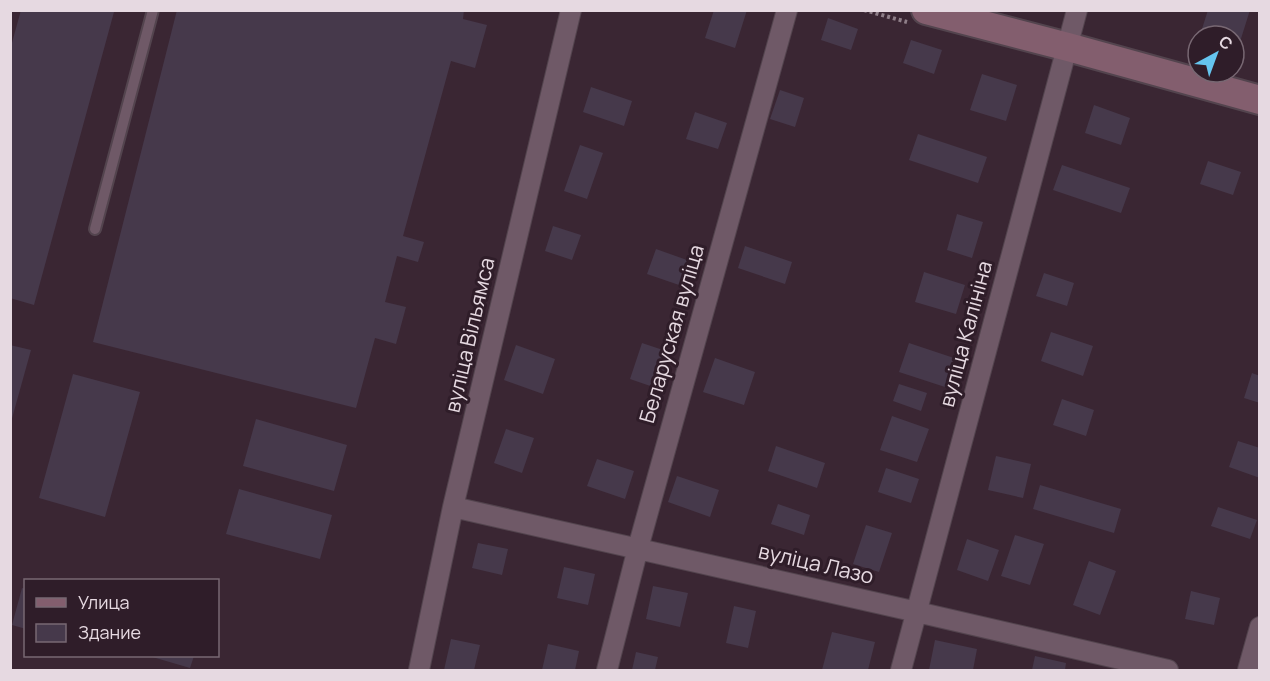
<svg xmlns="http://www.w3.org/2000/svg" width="1270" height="681" viewBox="0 0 1270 681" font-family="Manrope,sans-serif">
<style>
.building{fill:#46394b}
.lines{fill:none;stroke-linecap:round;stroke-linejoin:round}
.service-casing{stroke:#53444e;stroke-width:14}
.minor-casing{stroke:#53444e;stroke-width:22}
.secondary-casing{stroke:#53444e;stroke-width:32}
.path{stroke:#8f7f89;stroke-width:4;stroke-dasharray:3 3;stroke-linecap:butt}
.service{stroke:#6f5967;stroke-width:10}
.minor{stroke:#6f5967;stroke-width:20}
.secondary{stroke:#835e6e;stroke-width:28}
.labels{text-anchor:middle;stroke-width:6;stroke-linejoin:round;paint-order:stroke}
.street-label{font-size:21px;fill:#e6d9e1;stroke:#2f1d29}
</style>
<rect width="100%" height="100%" fill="#3a2633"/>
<path class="building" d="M21,10H109L114,12L34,305L10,298V50Z
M177,10H464L463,19L487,25L475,68L451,61L403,236L424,242L418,262L397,256L385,302L406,307L396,344L375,338L356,408L93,342Z
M714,10H747L735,48L705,38Z
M1208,10H1250L1239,45L1234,44V36H1212L1201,32Z
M828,18L858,29L851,50L821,40Z
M911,40L942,50L934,74L903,63Z
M982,74L1017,85L1006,121L970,110Z
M591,87L632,101L624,126L583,112Z
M780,90L804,98L795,127L770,119Z
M1094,105L1130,118L1121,145L1085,133Z
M695,112L727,123L718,149L686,139Z
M918,134L987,157L978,183L909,160Z
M580,145L603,153L587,199L564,191Z
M1208,161L1241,172L1233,195L1200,184Z
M1062,165L1130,188L1121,213L1053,190Z
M957,214L983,222L972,258L947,250Z
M553,226L581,235L572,260L545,251Z
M745,246L792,262L785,284L738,268Z
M656,249L687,260L679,285L647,274Z
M924,272L965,285L956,314L915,302Z
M1044,273L1074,283L1067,306L1036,296Z
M1051,332L1093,346L1083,376L1041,361Z
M642,343L672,353L659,389L630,379Z
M909,343L954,358L945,387L899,372Z
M10,345L31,350L11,422H10Z
M516,345L555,359L543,394L504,380Z
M715,358L755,372L744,405L703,392Z
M1252,373L1260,376V403L1244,398Z
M73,374L140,392L105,517L39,498Z
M899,384L927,393L921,411L893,401Z
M1062,399L1094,410L1086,436L1053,425Z
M892,416L929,429L917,462L880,450Z
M256,419L347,445L334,491L243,466Z
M506,429L534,438L522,473L494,463Z
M1238,441L1260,448V478L1229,467Z
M776,446L825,463L817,488L768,471Z
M996,456L1031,464L1023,498L988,490Z
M597,459L634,471L625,499L587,486Z
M886,468L919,479L911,503L878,492Z
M677,476L719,490L710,517L668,502Z
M1040,485L1121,509L1114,533L1033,509Z
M239,489L332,515L320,559L226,534Z
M778,504L810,515L804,535L771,524Z
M1218,507L1257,520L1250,539L1211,526Z
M866,525L892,533L879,572L853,564Z
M1015,535L1044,544L1030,585L1001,576Z
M967,539L999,550L988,581L957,570Z
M478,543L508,549L502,575L472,568Z
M1089,561L1116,571L1100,615L1073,605Z
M564,567L595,574L588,605L557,598Z
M653,586L688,593L680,627L646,619Z
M22,588L26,589V629L12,625Z
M1191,591L1220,598L1214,625L1185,619Z
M734,606L756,611L748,648L726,643Z
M832,632L875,642L868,670H822Z
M451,639L480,645L474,670H444Z
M935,640L977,649L973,670H929Z
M548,644L579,651L575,670H542Z
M636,652L658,657L655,670H632Z
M149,656H194L190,668Z
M1035,656L1066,663L1065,670H1032Z"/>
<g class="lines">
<g class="service-casing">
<path id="service" d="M95,229L153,10"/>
</g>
<g class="minor-casing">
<path id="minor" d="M453,507L917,612L1168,670
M419,670L453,507L571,10
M607,670L638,548L787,10
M901,670L1077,10
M1248,670L1260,627"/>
</g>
<g class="secondary-casing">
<path id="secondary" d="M926,10L1068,47L1260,100"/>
</g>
<path class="path" d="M864,10L907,22"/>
<use href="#service" class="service"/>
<use href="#minor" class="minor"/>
<use href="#secondary" class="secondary"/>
</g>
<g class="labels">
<g class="street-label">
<text transform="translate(672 334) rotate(-74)" y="7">Беларуская вуліца</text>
<text transform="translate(966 334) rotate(-75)" y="7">вуліца Калініна</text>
<text transform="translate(470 335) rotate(-77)" y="7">вуліца Вільямса</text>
<text transform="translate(816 564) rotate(13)" y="7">вуліца Лазо</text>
</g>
</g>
<rect width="1270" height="681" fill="none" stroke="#e6d9e1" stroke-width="24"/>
<rect x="24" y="579" width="195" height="78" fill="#2f1d29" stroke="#786873" stroke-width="1.5"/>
<rect x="36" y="598" width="30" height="9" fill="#835e6e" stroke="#786873" stroke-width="1.5"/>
<text x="78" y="609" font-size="18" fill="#e6d9e1">Улица</text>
<rect x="36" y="624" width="30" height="18" fill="#46394b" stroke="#786873" stroke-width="1.5"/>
<text x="78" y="639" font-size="18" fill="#e6d9e1">Здание</text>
<g transform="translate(1216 54) rotate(41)"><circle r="28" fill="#2f1d29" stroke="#786873" stroke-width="1.5"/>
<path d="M0-4.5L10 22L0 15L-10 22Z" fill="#65c5ef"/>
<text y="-9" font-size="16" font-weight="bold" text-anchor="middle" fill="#e6d9e1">С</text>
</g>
</svg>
